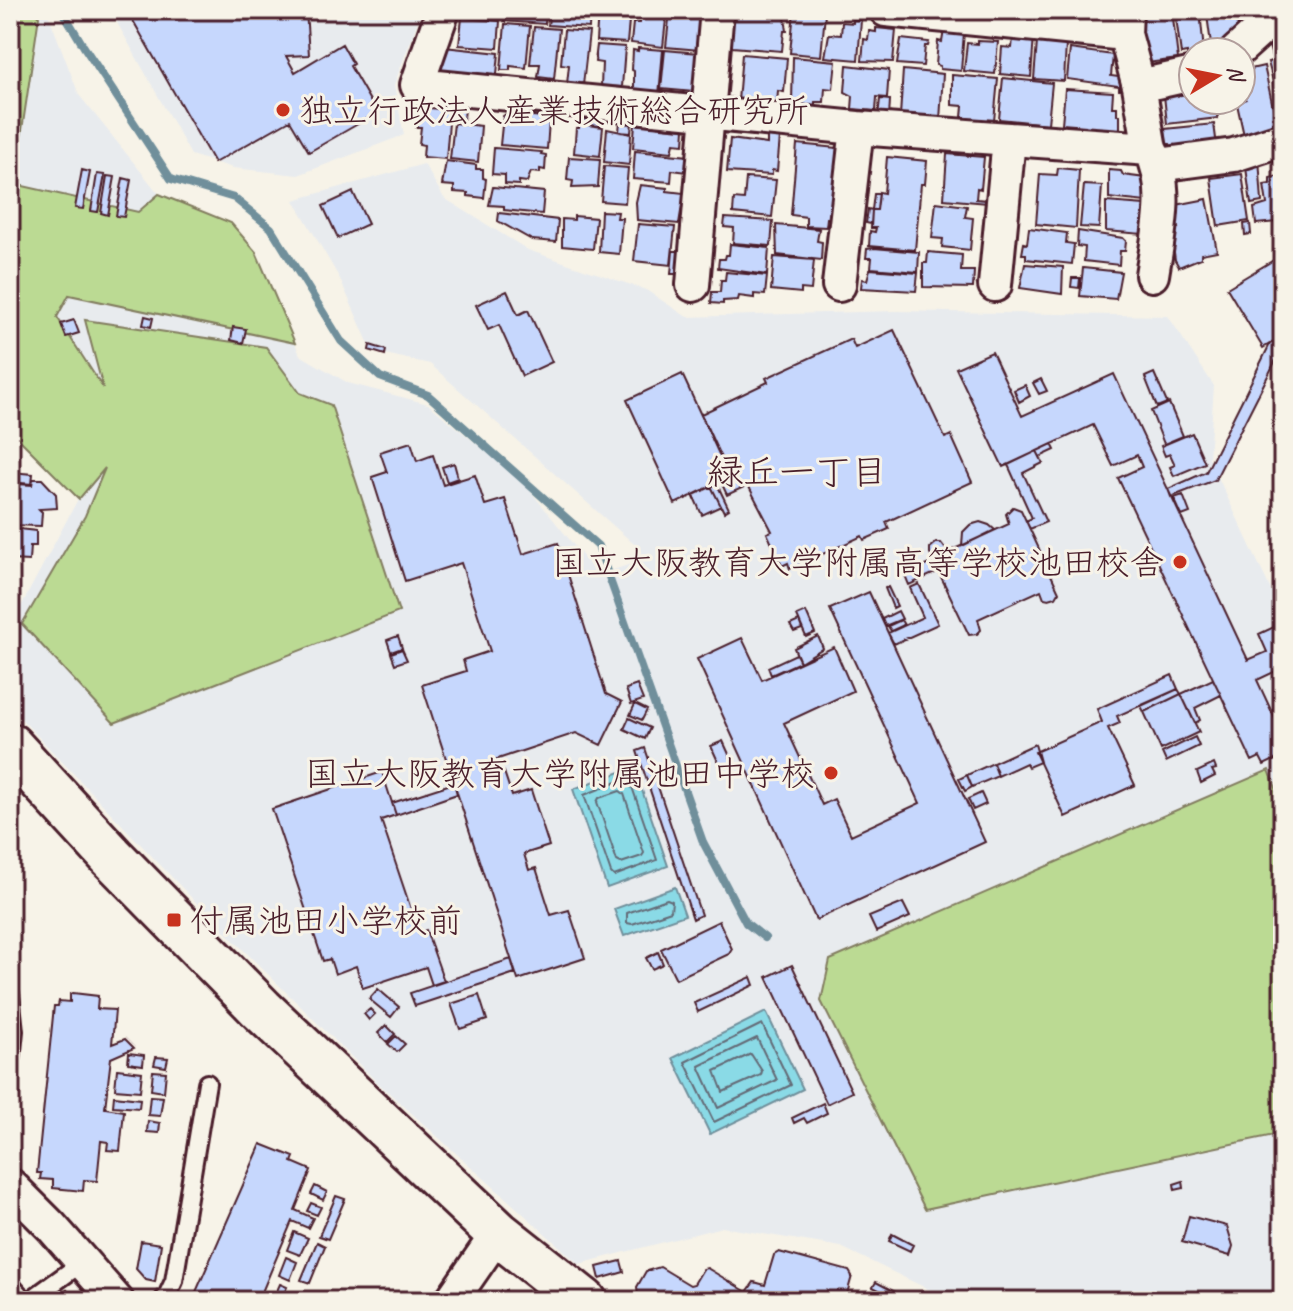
<svg xmlns="http://www.w3.org/2000/svg" width="1293" height="1311" viewBox="0 0 1293 1311" font-family="Caveat,'Klee One',sans-serif">
<style>
.built{fill:#e8ebee}
.green{fill:#bbda93;stroke:#827c5f;stroke-width:2}
.water{fill:#8adae6;stroke:#708f9b;stroke-width:2}
.lines{fill:none;stroke-linecap:round;stroke-linejoin:round}
.shore{stroke:#646a76;stroke-width:2}
.stream{stroke:#708f9b;stroke-width:8}
.building{fill:#c6d7fd;stroke:#4a1f2b;stroke-width:2}
.lane-casing{stroke:#4a1f2b;stroke-width:22}
.street-casing{stroke:#4a1f2b;stroke-width:38}
.secondary-casing{stroke:#4a1f2b;stroke-width:50}
.lane{stroke:#f7f3e8;stroke-width:16}
.street{stroke:#f7f3e8;stroke-width:32}
.secondary{stroke:#f7f3e8;stroke-width:44}
.poi-dot{fill:#c8321e;stroke:#f7f3e8;stroke-width:3}
.labels{text-anchor:middle;stroke-width:6;stroke-linejoin:round;paint-order:stroke}
.poi-label{font-size:34px;fill:#4a1f2b;stroke:#f7f3e8;text-anchor:start}
.neighbourhood-label{font-size:36px;fill:#4a1f2b;stroke:#f7f3e8}
</style>
<rect width="100%" height="100%" fill="#f7f3e8"/>
<filter id="ink" filterUnits="userSpaceOnUse"><feTurbulence type="fractalNoise" baseFrequency=".0125" numOctaves="2"/><feDisplacementMap in="SourceGraphic" scale="16" xChannelSelector="R" yChannelSelector="G"/><feConvolveMatrix kernelMatrix="1 2 1 2 8 2 1 2 1" color-interpolation-filters="sRGB"/></filter>
<g filter="url(#ink)">
<path class="built" d="M10,10L47,11L79,95L159,194L231,223L256,252L300,355L348,383L428,404L523,482L598,575L637,562L642,551L430,364L372,351L340,279L294,200L424,164L444,198L528,250L646,290L687,317L896,311L1168,316L1214,386L1209,458L1283,616V1301H953L841,1247L722,1227L579,1264L378,1083L205,912L10,707V627L78,499L10,430Z
M110,10H422L394,85L404,135L298,175L233,168L191,155Z"/>
<path class="green" d="M10,10H32L39,16L14,184L138,212L159,194L231,223L256,252L295,343L69,295L57,317L103,388L85,320L266,347L300,393L331,405L399,612L114,723L22,624L85,516L105,468L79,499L10,430Z
M1269,770L1283,806V1133L925,1209L821,1001L830,960Z"/>
<path class="water" d="M634,767L668,866L607,888L573,789Z
M675,887L685,915L624,936L614,909Z
M766,1012L803,1089L710,1134L673,1058Z"/>
<g class="lines">
<path class="shore" d="M625,779L630,781L657,860L614,876L611,873L584,795Z
M620,791L624,794L644,853L642,856L621,863L617,861L597,802L599,798Z
M667,899L672,901L671,911L632,924L627,923V913Z
M762,1024L791,1085L714,1122L685,1062Z
M757,1038L777,1080L718,1108L699,1066Z
M751,1054L762,1071L761,1075L723,1092L715,1071Z"/>
<path class="stream" d="M62,10L84,47L171,179L234,198L271,228L341,341L380,377L428,395L598,546L703,842L746,923L765,938"/>
</g>
<path class="building" d="M127,10H306L309,55L286,56L295,72L342,44L353,64L350,66L377,113L309,152L290,120L214,163Z
M453,10H501L500,17L452,13Z
M505,10H546L545,24L504,21Z
M550,10H590L589,28L548,25Z
M598,10H630L627,43L596,41Z
M641,10H667L663,47L631,43L633,23H640Z
M670,10L704,11L700,50L666,47Z
M1076,10H1108V16L1083,14V11Z
M1137,10H1172L1178,59L1147,63Z
M1175,10L1200,11L1204,52H1193V58L1188,59L1187,53L1181,54Z
M1209,10H1226L1240,28L1212,52L1207,15L1211,14Z
M1228,10H1246L1237,21Z
M794,11L825,14L821,56L790,53Z
M735,12L770,16V13L781,14L785,17L787,31H784L782,51L732,47V42H729L731,18H735Z
M462,18L500,21L498,48L459,45Z
M853,20H861L858,60L825,57L829,34L841,35L842,22L853,23Z
M505,24L530,26L526,68L510,66V70H501Z
M534,27L559,29L554,79L538,77L540,64H530Z
M876,28L896,30L893,62L862,61L864,39L868,40L869,31L876,32Z
M564,30L589,32L583,85L567,84L569,65L561,64Z
M944,30L964,32L961,71L940,69V66L936,65L938,41L942,42Z
M1283,33V55L1272,57L1268,41L1277,39L1276,35Z
M1034,35L1031,77L1000,74L1002,47L1012,48L1013,38Z
M901,39L929,42L928,46H925L923,66L897,64Z
M978,41L998,42L995,74L964,71L967,43L978,44Z
M1037,42L1066,44L1064,81L1034,79Z
M597,45L625,47L622,87L601,86L602,63L595,62Z
M444,47L499,53L497,74L488,73L487,78L438,73Z
M638,48L663,50L659,95L634,93V71L632,70L633,50L638,51Z
M1070,49L1113,55L1111,76L1125,78L1126,90H1119V86L1067,79Z
M665,50L698,53L694,92L661,89Z
M742,54L787,58L784,92L778,91L777,104L738,101Z
M793,57L836,61L833,89L825,88L824,102H815V106L792,103Z
M1283,58V79L1273,81L1268,62Z
M847,65L889,70L887,98L877,97L876,111L852,109L853,96L845,92Z
M1264,66L1277,125L1260,129L1262,136L1245,140L1237,104L1246,99L1245,93H1247L1242,71Z
M903,70L943,74L940,120L900,116Z
M952,75L998,79L994,121L982,120V125L965,124V117H962L963,106L952,105Z
M1003,78L1052,83L1048,124L999,119Z
M1283,82V123L1281,124L1273,84Z
M1065,89L1113,92L1112,107H1117V115H1120V138L1084,129L1085,126L1062,124Z
M1193,91V100H1221V106L1217,107L1218,118L1167,124L1164,95Z
M880,99L890,100L889,118L878,117Z
M454,106L465,107L464,120L453,119Z
M419,107L450,110L446,159L423,157L424,145L419,144L421,127H416Z
M506,114L545,117L549,121L547,149L500,145L503,116Z
M580,117L600,119V126L579,124Z
M620,120L632,121L631,133L619,132Z
M454,123L481,126L478,162L450,159Z
M579,124L603,127L600,156L574,153L576,128H579Z
M635,124L685,129L684,144L674,143L672,152L633,148Z
M1214,124L1217,146L1171,150L1170,144H1166L1165,129Z
M607,129L631,134L629,165L604,162Z
M767,136L780,137L777,171L772,170V175L727,172L730,139L767,144Z
M797,144L837,148L836,161H840L839,177H835L832,201L836,202L832,219L827,218L826,227L806,226V217L791,215Z
M494,148L542,152L541,154L546,155L545,170L540,169V173L531,172L527,182L519,181V185L505,184V175L492,174Z
M635,151L689,156L687,172L672,170L671,182L633,179Z
M947,154L984,157L981,189L977,188L976,199L987,200V203L944,199Z
M569,157L600,159L598,187L572,188L573,181L567,180Z
M887,157L927,161L925,184H921L915,250L869,246L870,231L875,232L876,228H871L872,210H877L879,192L884,193Z
M1259,158L1262,202L1251,204L1245,160Z
M446,161L476,165V169H483V178L486,179L484,198L468,196V193L454,192V186L442,185Z
M604,166L628,168L625,203L601,201Z
M1058,168L1079,170L1076,228L1036,224L1040,174L1057,175Z
M82,170L90,172L83,209L75,208Z
M1109,170L1121,171L1123,175L1145,178L1146,202L1109,198Z
M97,174L105,175L98,212L91,211Z
M1242,174L1249,221L1218,226L1211,178Z
M107,176L115,177L108,215L101,213Z
M1280,176L1283,188V217L1277,218V222L1256,224L1254,208L1267,204L1264,185L1270,184V178Z
M123,178L131,180L124,217L116,216Z
M746,178L776,180L772,217L733,213L734,199L744,200Z
M640,185L667,188V191L684,193L679,224L637,220L636,202Z
M1084,185L1102,186L1099,228L1080,227Z
M493,187L544,192L542,214L504,210V206L489,205Z
M353,192L368,224L338,238L323,206Z
M874,194H879L877,210H872Z
M1207,199L1217,251L1201,254V258L1179,267L1175,260L1171,230L1178,228L1171,206Z
M936,202L967,206L965,217L973,218L970,250L942,247L943,239L932,238Z
M1106,202L1145,205L1143,234L1106,231Z
M868,209L872,210L871,224L866,223Z
M601,211L618,212L617,218H622L619,254L599,252Z
M499,213L558,220L556,242L532,240L498,221Z
M574,216L596,218L593,249L562,246V219L574,220Z
M725,218L773,221L771,246L733,243L734,228L724,227Z
M1250,223L1251,234L1245,235L1244,224Z
M638,224L675,227L671,265L634,261Z
M776,225L819,229L817,241L822,242L821,260L777,255Z
M1029,228L1067,233L1066,243L1074,244L1072,264L1026,259V254H1022L1024,243L1027,244Z
M1078,231L1123,238L1126,241L1125,251H1120L1119,265L1084,261L1085,247L1077,246Z
M730,244L769,248L767,275L718,268L719,259H725L726,255H729Z
M874,248L919,252L918,272L871,268L872,258H866L867,249Z
M673,251H682L681,274H671Z
M928,252L962,255L961,271H974L973,288L923,287V263H927Z
M1282,255L1283,336L1263,348L1227,288Z
M774,257L814,260L811,290L801,289V293L771,290Z
M1025,264L1063,267L1062,294L1020,288Z
M1083,268L1121,272L1116,299L1080,296Z
M870,269L918,273L916,291L861,288L862,279L867,280Z
M726,272L767,276L765,295L754,294V298L739,296L738,300L723,301V304L711,303L712,292H720L721,280H725Z
M1072,278H1080L1079,288L1071,287Z
M507,291L518,315L528,310L552,362L522,376L499,325L488,330L476,305Z
M145,316L153,318L151,327L143,325Z
M74,320L79,333L66,337L61,324Z
M233,327L246,329L243,343L231,340Z
M894,330L945,438L951,435L972,482L886,522L889,529L864,540L862,536L790,569L788,563L782,566L767,533L772,531L748,485L727,495L721,482L730,478L701,414L768,382L766,378L851,339L855,348Z
M1283,336V346L1215,480L1171,497L1168,489L1206,472L1270,344Z
M370,345L386,350L385,355L369,350Z
M992,352L1022,416L1114,374L1248,660L1267,652L1259,634L1274,627L1283,645V675L1279,677L1276,671L1257,680L1283,736V756L1264,765L1260,757L1252,761L1118,478L1142,467L1137,455L1113,466L1093,425L1003,467L956,368Z
M1154,373L1167,403L1157,407L1145,377Z
M682,374L730,478L675,504L627,400Z
M1041,379L1047,391L1039,394L1033,383Z
M1025,385L1030,396L1019,402L1014,390Z
M1169,403L1183,436L1164,444L1151,411Z
M1192,433L1205,463L1174,476L1170,467L1175,465L1170,454L1165,456L1161,446Z
M411,442L417,461L433,455L443,485L475,475L485,505L505,499L523,554L558,543L606,694L622,702L601,745L576,733L495,760L499,773L504,772L512,796L531,790L549,846L524,854L529,870L536,868L551,915L569,910L585,958L518,980L422,685L466,671L463,660L490,651L461,563L405,581L372,477L387,472L380,452Z
M1052,444L1055,450L1040,457L1037,451Z
M1037,451L1043,463L1023,473L1046,522L1030,529L1026,521L1032,518L1008,465Z
M454,463L458,478L447,482L442,467Z
M10,472L33,474L32,484L10,482Z
M33,479H42L56,494L57,508L39,509L42,512L41,526L10,525L13,488H16V484L32,485Z
M717,484L729,509L724,512L711,486Z
M711,486L721,506L702,515L693,495Z
M1183,495L1190,513L1182,516L1174,498Z
M1013,507L1021,510L1059,592L1056,597L1049,599L1044,598L1041,590L978,619L981,630L977,634L969,635L930,554V548L936,543H941L948,552L1009,524L1006,514Z
M980,522L989,525L995,530L962,546L963,532L970,525Z
M10,528L36,531V546H30L29,561L10,560Z
M931,563L935,573L909,585L905,575Z
M919,584L938,624L894,644L888,633L923,617L910,588Z
M888,587L897,606L893,608L885,588Z
M869,592L985,842L816,920L697,659L742,638L762,680L834,647L853,691L784,723L822,805L834,799L851,835L920,803L830,609Z
M898,611L902,619L885,626L882,619Z
M806,612L815,633L806,637L797,616Z
M901,620L904,625L891,631L888,626Z
M799,621L802,629L794,632L790,625Z
M398,636L402,648L391,652L387,640Z
M818,636L823,648L800,662L794,648Z
M402,649L407,660L395,664L391,653Z
M796,654L800,662L771,675L768,667Z
M1172,675L1178,689L1117,716L1120,723L1108,728L1135,785L1065,817L1035,752L1102,722L1097,709Z
M1213,679L1221,695L1195,708L1200,720L1195,723L1181,694Z
M637,685L643,700L631,704L626,689Z
M1178,689L1181,694L1144,712L1141,706Z
M1181,694L1199,732L1161,750L1144,712Z
M635,704L647,710L642,720L630,715Z
M629,718L650,728L645,739L624,729Z
M1195,737L1199,746L1166,762L1162,753Z
M723,741L733,763L721,768L711,746Z
M1035,744L1040,762L1028,767L1026,763L998,776L993,763Z
M645,748L701,915L693,919L637,751Z
M993,763L998,776L972,787L967,775Z
M1214,764L1216,769L1212,770L1215,776L1201,783L1197,772Z
M382,772L396,815L381,820L419,933L426,930L444,981L432,985L426,967L363,988L356,966L335,974L330,959L323,961L272,809Z
M967,775L972,787L965,791L959,779Z
M454,783L457,794L396,815L392,803Z
M981,793L986,804L973,810L968,799Z
M903,903L910,917L876,932L869,917Z
M719,921L732,949L729,954L676,979L661,949Z
M658,952L663,964L652,969L646,958Z
M511,959L515,973L415,1006L410,993Z
M792,965L852,1092L827,1104L767,977Z
M751,977L754,985L698,1012L694,1003Z
M378,989L399,1007L391,1017L369,999Z
M73,993L98,996L97,1009L115,1010L112,1044L125,1039L134,1048L111,1058L105,1108L124,1111L120,1151L107,1150L108,1142L101,1141L97,1181L84,1180L83,1191L53,1188V1180L40,1179L41,1173H37L54,1006H58L59,1001L70,1002V994Z
M479,995L487,1020L460,1029L451,1004Z
M370,1009L375,1014L369,1020L364,1014Z
M386,1025L395,1034L387,1042L378,1033Z
M396,1036L405,1044L397,1052L388,1044Z
M129,1053L144,1055L143,1065L128,1063Z
M156,1057L168,1058L166,1067L154,1065Z
M117,1069L142,1072L140,1091L115,1089Z
M153,1071L166,1072L164,1092L151,1090Z
M114,1096L140,1099L139,1108L113,1106Z
M150,1096L163,1097L160,1116L148,1115Z
M823,1103L827,1113L807,1123L804,1118L794,1123L792,1118Z
M148,1121L160,1123L159,1133L147,1132Z
M261,1144L294,1157L292,1162L311,1170L295,1210L313,1218L308,1228L292,1221L262,1292L280,1301H192Z
M1183,1181L1184,1188L1175,1190L1174,1184Z
M315,1186L327,1192L323,1200L311,1194Z
M336,1196L345,1199L328,1239L319,1236Z
M311,1203L321,1207L317,1215L307,1211Z
M1189,1216L1227,1226L1233,1246L1230,1256L1182,1242Z
M294,1232L308,1238L300,1255L287,1250Z
M892,1234L913,1245L910,1251L889,1241Z
M141,1241L161,1244L155,1282L146,1280L136,1269Z
M317,1242L325,1246L310,1283L301,1280Z
M779,1252L849,1271L852,1276L845,1301H649L638,1295L637,1287L646,1271L660,1267L690,1285L694,1284L703,1269L707,1268L747,1292L754,1282L765,1285L774,1255Z
M286,1257L297,1262L290,1280L279,1275Z
M621,1261L624,1272L600,1279L597,1267Z
M876,1282L897,1293L894,1298L873,1287Z
M280,1284L287,1287L283,1296L276,1293Z
M67,1290L76,1301H53Z"/>
<g class="lines">
<g class="lane-casing">
<path id="lane" d="M10,994L14,1031L10,1071
M10,1284L25,1301
M29,1301L83,1262
M162,1301L167,1296L174,1281L207,1083"/>
</g>
<g class="street-casing">
<path id="street" d="M443,10L417,85L857,128L1150,149L1139,86L1125,34L1126,10
M886,10L1125,34
M1236,52L1276,16L1283,14
M1139,86L1193,74
M1150,149C1171,187 1158,235 1152,275
M1158,165L1234,155L1283,139
M693,285L717,10
M839,285L857,128
M995,285L1009,139
M10,1185L51,1226L117,1301
M451,1301L498,1233"/>
</g>
<g class="secondary-casing">
<path id="secondary" d="M10,746L112,857L262,1010L498,1233L584,1301"/>
</g>
<use href="#lane" class="lane"/>
<use href="#street" class="street"/>
<use href="#secondary" class="secondary"/>
</g>
</g>
<g class="poi-dot">
<circle cx="283" cy="110" r="8"/>
<circle cx="1180" cy="562" r="8"/>
<circle cx="831" cy="773" r="8"/>
<rect x="166" y="912" width="16" height="16" rx="4"/>
</g>
<g class="labels">
<g class="poi-label">
<text x="299" y="122">独立行政法人産業技術総合研究所</text>
<text x="1164" y="574" text-anchor="end">国立大阪教育大学附属高等学校池田校舎</text>
<text x="815" y="785" text-anchor="end">国立大阪教育大学附属池田中学校</text>
<text x="190" y="932">付属池田小学校前</text>
</g>
<g class="neighbourhood-label">
<text x="797" y="484">緑丘一丁目</text>
</g>
</g>
<rect width="1293" height="1311" fill="none" stroke="#f7f3e8" stroke-width="40"/>
<rect x="20" y="20" width="1253" height="1271" fill="none" stroke="#4a1f2b" stroke-width="3" filter="url(#ink)"/>
<g transform="translate(1217 76) rotate(80)"><circle r="38" fill="#f7f3e8" stroke="#b29e9c" stroke-width="2"/>
<path d="M0-6L14 30L0 20L-14 30Z" fill="#c8321e"/>
<text y="-12" font-size="22" font-weight="bold" text-anchor="middle" fill="#4a1f2b">N</text>
</g>
</svg>
